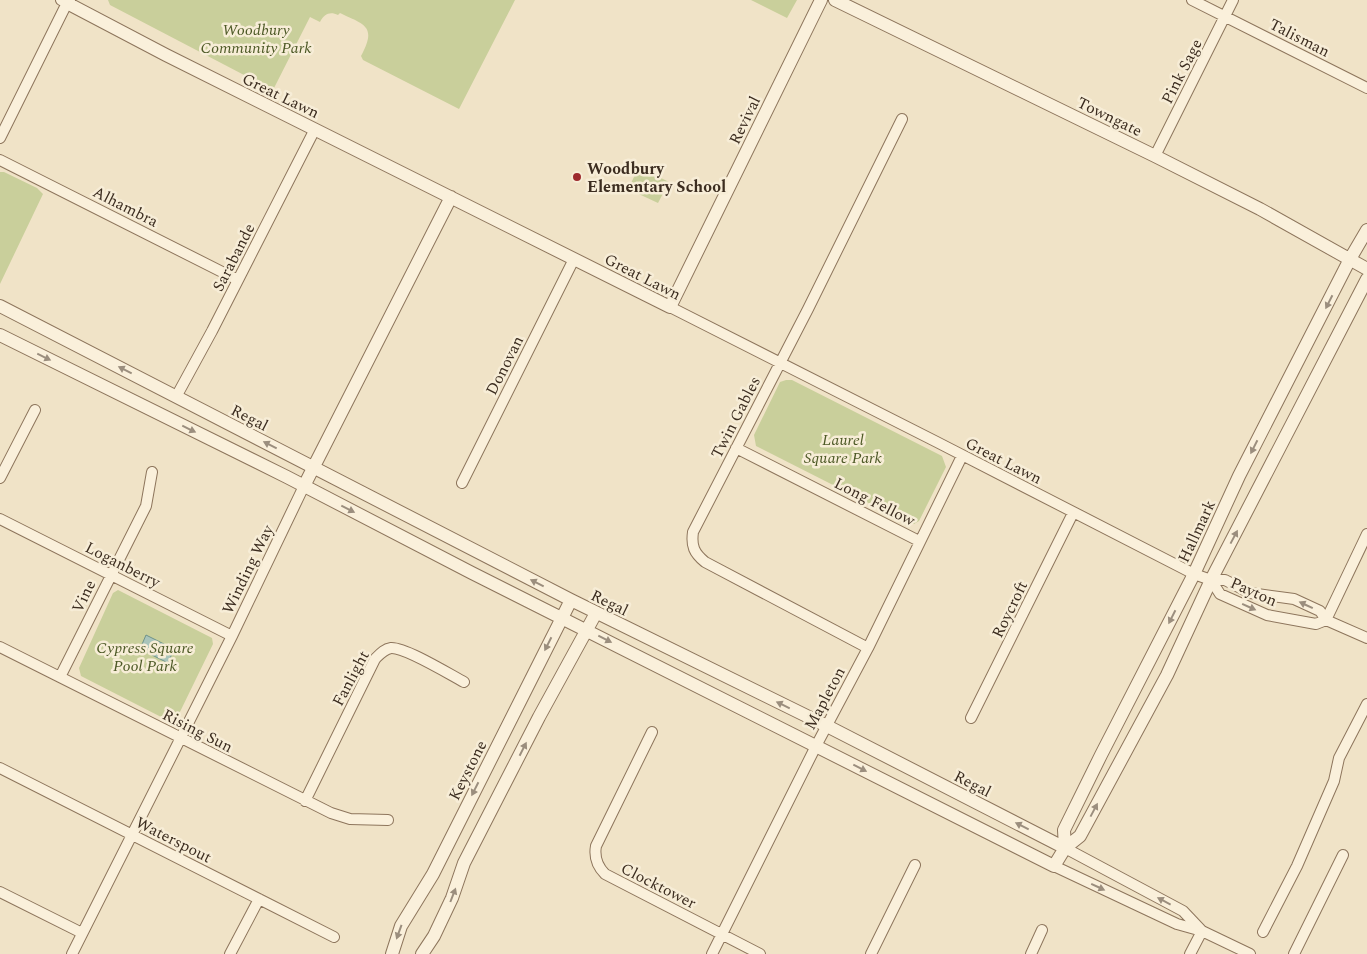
<svg xmlns="http://www.w3.org/2000/svg" width="1367" height="954" viewBox="0 0 1367 954" font-family="Spectral,serif">
<style>
.green{fill:#c9cf9b}
.water{fill:#a9c4bb;stroke:#6f9389}
.lines{fill:none;stroke-linecap:round;stroke-linejoin:round}
.minor-casing{stroke:#8d755c;stroke-width:12}
.tertiary-casing{stroke:#8d755c;stroke-width:14}
.minor{stroke:#faf0db;stroke-width:10}
.tertiary{stroke:#faf0db;stroke-width:12}
.oneway{fill:#9b8e7e}
.poi-dot{fill:#9d2a2d;stroke:#f7edd7;stroke-width:2}
.labels{text-anchor:middle;stroke-width:5;stroke-linejoin:round;paint-order:stroke}
.park-label{font-size:16px;font-style:italic;fill:#4d5926;stroke:#f7edd7}
.street-label{font-size:16px;fill:#3c2d20;stroke:#f7edd7}
.poi-label{font-size:16px;font-weight:bold;fill:#3c2d20;stroke:#f7edd7;text-anchor:start}
</style>
<rect width="100%" height="100%" fill="#f0e3c7"/>
<path class="green" d="M108,0H515L459,109L363,60L361,56C377,26 365,25 340,13L338,15C330,11 324,14 320,22L310,17L273,90L110,5Z
M751,0H797L787,18Z
M639,167L669,182L658,203L628,189Z
M0,172H4L37,188L43,194L0,284Z
M786,380H792L942,456L946,467L919,521L914,524L908,523L756,446L754,435L780,382Z
M118,590L212,638L213,644L177,718L167,720L81,676L79,668L113,593Z"/>
<path class="water" d="M146,635L174,649L168,663L140,649Z"/>
<g class="lines">
<g class="minor-casing">
<path id="minor" d="M1192,0L1367,88
M0,138L67,3L61,0
M1155,156L1233,0
M0,160L238,280
M670,307C845,395 1020,484 1194,574L1211,580H1225L1250,593L1294,599L1320,611L1326,620L1367,638
M176,397L212,331L315,129
M736,448L919,541
M0,478L35,410
M462,483L574,259
M0,519L232,636
M1211,580L1220,594L1267,615L1316,624L1326,620L1367,534
M0,647L331,813L350,819L388,820
M868,648L705,562C694,553 691,546 693,532L808,309L902,119
M60,677L146,506L152,472
M971,718L1073,513
M652,732L596,846C594,857 597,866 605,874L760,954
M0,768L334,937
M305,801L375,659C380,654 384,649 391,648C405,647 449,674 464,682
M1065,848L1183,911L1201,930
M1054,866L1177,924L1202,931L1250,954
M0,892L82,933
M1263,932L1297,866L1334,781L1339,758L1367,704
M72,954L232,636L304,486
M230,954L259,899
M712,954L816,746L868,648L962,456
M871,954L915,865
M1031,954L1042,930
M1190,954L1202,931
M1294,954L1343,855"/>
</g>
<g class="tertiary-casing">
<path id="tertiary" d="M69,0L67,3L166,55L670,307L821,0
M835,0L1155,156L1260,209L1367,269
M0,306L571,600L827,726L1065,848
M0,335L287,477L472,573L1054,866L1065,848L1080,836L1167,675L1211,580L1367,279
M304,486L451,197
M1065,848L1064,830L1101,755L1194,574L1239,476L1350,259L1367,230
M392,954L401,926L433,874L571,600
M422,954L434,936L452,898L464,863L539,717L596,613"/>
</g>
<use href="#minor" class="minor"/>
<use href="#tertiary" class="tertiary"/>
</g>
<defs><path id="oneway-solid" d="M-6-.8H1V-3.2L6.5 0L1 3.2V.8H-6Z" transform="scale(1.25)"/></defs>
<g class="oneway">
<use href="#oneway-solid" transform="translate(1329 302) rotate(117)"/>
<use href="#oneway-solid" transform="translate(44 357) rotate(26)"/>
<use href="#oneway-solid" transform="translate(125 370) rotate(-153)"/>
<use href="#oneway-solid" transform="translate(189 429) rotate(26)"/>
<use href="#oneway-solid" transform="translate(270 445) rotate(-153)"/>
<use href="#oneway-solid" transform="translate(1254 447) rotate(117)"/>
<use href="#oneway-solid" transform="translate(348 509) rotate(27)"/>
<use href="#oneway-solid" transform="translate(1234 537) rotate(-62)"/>
<use href="#oneway-solid" transform="translate(537 583) rotate(-153)"/>
<use href="#oneway-solid" transform="translate(1306 605) rotate(-155)"/>
<use href="#oneway-solid" transform="translate(1249 607) rotate(24)"/>
<use href="#oneway-solid" transform="translate(1172 617) rotate(117)"/>
<use href="#oneway-solid" transform="translate(605 639) rotate(27)"/>
<use href="#oneway-solid" transform="translate(548 644) rotate(117)"/>
<use href="#oneway-solid" transform="translate(783 705) rotate(-154)"/>
<use href="#oneway-solid" transform="translate(523 749) rotate(-63)"/>
<use href="#oneway-solid" transform="translate(860 768) rotate(27)"/>
<use href="#oneway-solid" transform="translate(475 789) rotate(117)"/>
<use href="#oneway-solid" transform="translate(1094 810) rotate(-62)"/>
<use href="#oneway-solid" transform="translate(1022 826) rotate(-153)"/>
<use href="#oneway-solid" transform="translate(1098 887) rotate(25)"/>
<use href="#oneway-solid" transform="translate(453 895) rotate(-69)"/>
<use href="#oneway-solid" transform="translate(1164 901) rotate(-152)"/>
<use href="#oneway-solid" transform="translate(399 932) rotate(110)"/>
</g>
<circle class="poi-dot" cx="577" cy="177" r="5"/>
<g class="labels">
<g class="park-label">
<text x="256" y="35">Woodbury<tspan x="256" dy="18">Community Park</tspan></text>
<text x="843" y="445">Laurel<tspan x="843" dy="18">Square Park</tspan></text>
<text x="145" y="653">Cypress Square<tspan x="145" dy="18">Pool Park</tspan></text>
</g>
<g class="street-label">
<text transform="translate(1300 37) rotate(27)" y="6">Talisman</text>
<text transform="translate(1181 71) rotate(-63)" y="6">Pink Sage</text>
<text transform="translate(281 95) rotate(26)" y="6">Great Lawn</text>
<text transform="translate(1110 116) rotate(26)" y="6">Towngate</text>
<text transform="translate(744 120) rotate(-64)" y="6">Revival</text>
<text transform="translate(126 206) rotate(27)" y="6">Alhambra</text>
<text transform="translate(233 257) rotate(-63)" y="6">Sarabande</text>
<text transform="translate(643 276) rotate(27)" y="6">Great Lawn</text>
<text transform="translate(504 365) rotate(-63)" y="6">Donovan</text>
<text transform="translate(250 417) rotate(27)" y="6">Regal</text>
<text transform="translate(735 417) rotate(-63)" y="6">Twin Gables</text>
<text transform="translate(1004 460) rotate(27)" y="6">Great Lawn</text>
<text transform="translate(875 501) rotate(27)" y="6">Long Fellow</text>
<text transform="translate(1196 531) rotate(-65)" y="6">Hallmark</text>
<text transform="translate(123 564) rotate(27)" y="6">Loganberry</text>
<text transform="translate(247 569) rotate(-64)" y="6">Winding Way</text>
<text transform="translate(1254 591) rotate(24)" y="6">Payton</text>
<text transform="translate(83 596) rotate(-64)" y="6">Vine</text>
<text transform="translate(610 602) rotate(26)" y="6">Regal</text>
<text transform="translate(1009 609) rotate(-64)" y="6">Roycroft</text>
<text transform="translate(350 678) rotate(-62)" y="6">Fanlight</text>
<text transform="translate(824 698) rotate(-62)" y="6">Mapleton</text>
<text transform="translate(198 730) rotate(27)" y="6">Rising Sun</text>
<text transform="translate(467 770) rotate(-63)" y="6">Keystone</text>
<text transform="translate(973 783) rotate(27)" y="6">Regal</text>
<text transform="translate(174 839) rotate(27)" y="6">Waterspout</text>
<text transform="translate(659 885) rotate(27)" y="6">Clocktower</text>
</g>
<g class="poi-label">
<text x="587" y="174">Woodbury<tspan x="587" dy="18">Elementary School</tspan></text>
</g>
</g>
</svg>
